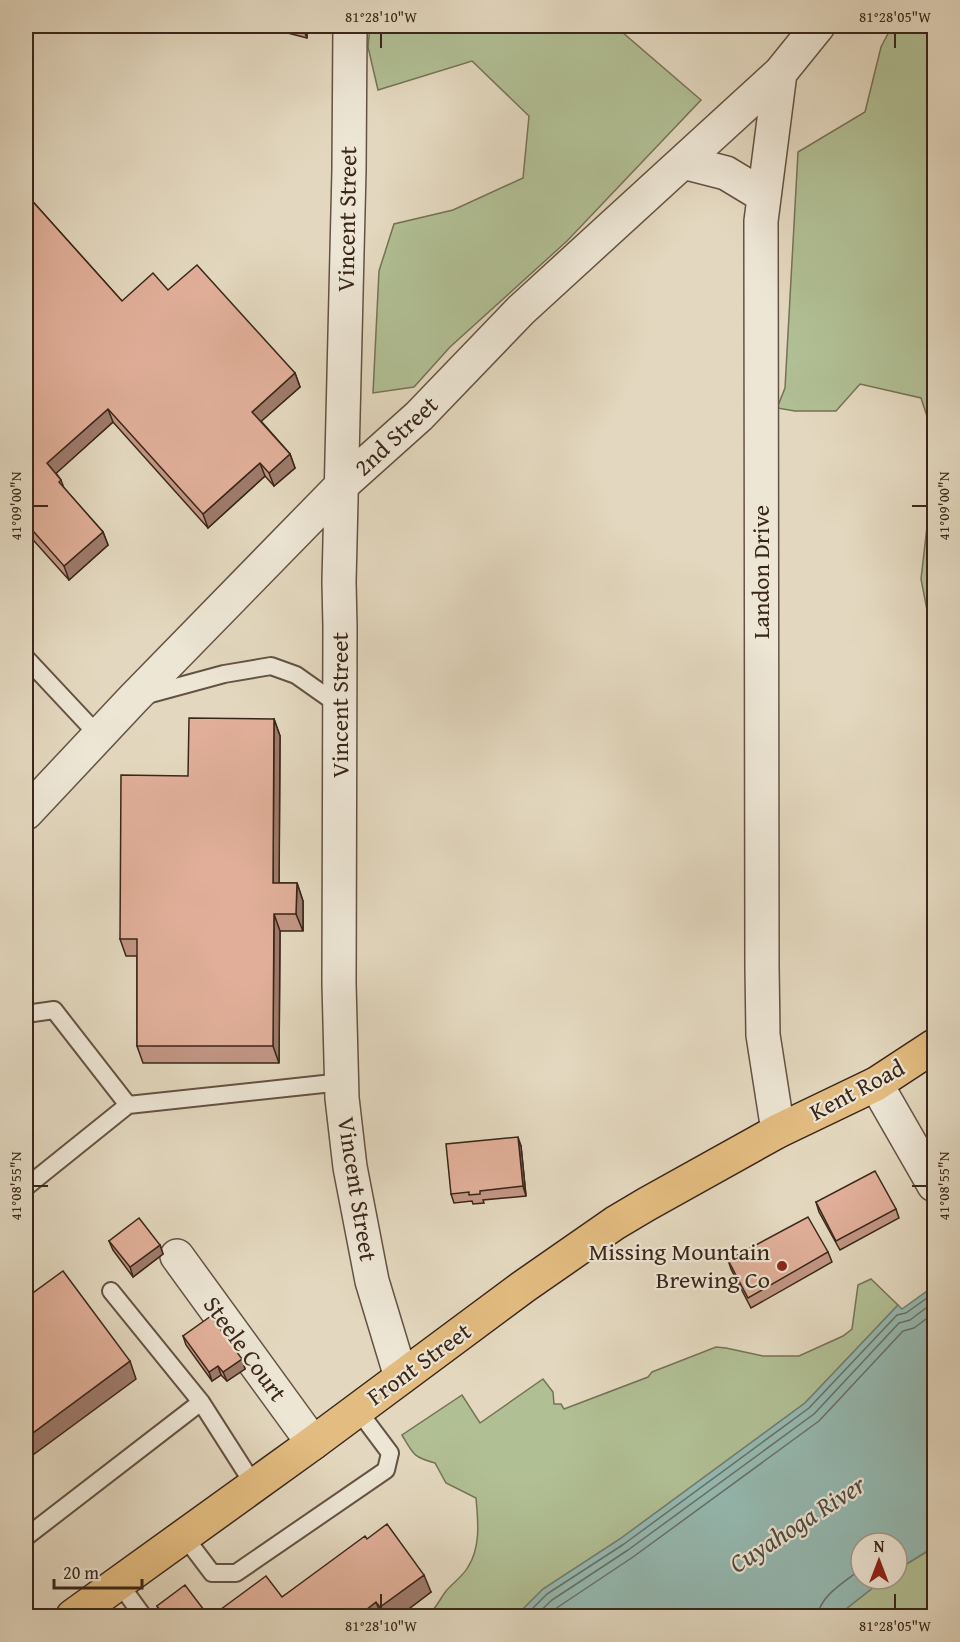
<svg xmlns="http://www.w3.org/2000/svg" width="960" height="1642" viewBox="0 0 960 1642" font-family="'Gentium Book Plus',serif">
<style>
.green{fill:#b1bf94;stroke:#767256;stroke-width:1.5}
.water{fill:#95bab2;stroke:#717f75;stroke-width:1.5}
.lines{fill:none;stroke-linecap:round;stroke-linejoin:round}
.shore{stroke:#687066;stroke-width:1.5}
.lane-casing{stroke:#645242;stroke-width:20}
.street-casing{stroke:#645242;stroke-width:36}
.primary-casing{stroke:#3a2619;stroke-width:36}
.lane{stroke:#ede6d5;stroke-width:16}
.street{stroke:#ede6d5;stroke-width:33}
.primary{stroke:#e2bc80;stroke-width:33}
.wall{fill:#c29684;stroke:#3a2619;stroke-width:1.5}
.shaded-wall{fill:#9e7a6b;stroke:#3a2619;stroke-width:1.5}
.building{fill:#e1af99;stroke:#3a2619;stroke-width:1.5}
.ticks{fill:none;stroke:#3a2619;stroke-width:2}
.poi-dot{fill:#8f2418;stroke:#ede6d5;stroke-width:2}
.labels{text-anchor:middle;stroke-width:4.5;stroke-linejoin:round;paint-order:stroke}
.street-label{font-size:24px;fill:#3a2619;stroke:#ede6d5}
.poi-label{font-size:24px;fill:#3a2619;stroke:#ede6d5;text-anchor:end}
.water-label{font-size:26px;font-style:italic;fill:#514b3f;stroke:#ede6d5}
.neatline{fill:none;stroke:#3a2619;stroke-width:2}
.ticks-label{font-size:15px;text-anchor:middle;fill:#3a2619}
</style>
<rect width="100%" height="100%" fill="#e3d8bf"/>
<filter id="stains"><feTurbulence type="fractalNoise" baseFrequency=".00333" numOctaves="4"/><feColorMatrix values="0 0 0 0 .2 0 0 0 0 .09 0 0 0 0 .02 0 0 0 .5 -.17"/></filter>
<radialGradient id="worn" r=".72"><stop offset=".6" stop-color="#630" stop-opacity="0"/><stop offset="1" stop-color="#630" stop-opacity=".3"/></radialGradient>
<path class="green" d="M370,26H615L701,100L567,241L450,347L414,387L373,393L379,271L394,224L453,210L523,178L529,116L472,61L378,90L368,47Z
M892,26H909L934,37V465L931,428L921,398L860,384L836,411H795L777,408L785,388L798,152L865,112L881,47Z
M934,499V646L921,579L927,527Z
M871,1279L898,1305L805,1403L620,1539L543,1589L516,1616H426C436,1610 439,1600 446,1591C453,1583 463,1576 468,1567C481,1547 478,1520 476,1498L446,1483L435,1463C413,1457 413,1454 402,1435L462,1395L480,1423L543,1379L553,1392L554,1404H561L564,1409L648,1377L652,1372L716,1347L726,1348L763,1356H799L843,1336L852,1329L858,1285Z
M934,1547V1616H837L884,1579H897V1570Z"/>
<path class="water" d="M934,1286V1547L897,1570V1543H861V1579H884L837,1616H516L543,1589L620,1539L805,1403L898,1305L902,1309Z"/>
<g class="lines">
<path class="shore" d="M525,1616L547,1594L624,1544L809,1408L897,1315L906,1313L934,1293
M535,1616L552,1600L628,1550L814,1414L899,1323L910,1320L934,1302
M548,1616L558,1607L633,1557L819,1421L903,1331L914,1328L934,1313
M818,1616C819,1596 846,1581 861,1569"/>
<g class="lane-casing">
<path id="lane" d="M26,658L99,736
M143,696L224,674L271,666L296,675L340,706
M26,1014L54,1010L128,1105
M26,1187L128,1105L342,1082
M111,1291L201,1402
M184,1536L212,1573H236L386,1470L390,1453L357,1409
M26,1537L201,1402L254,1485
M119,1583L143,1616"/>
</g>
<g class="street-casing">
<path id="street" d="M350,26L349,170L339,582L340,627L339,984L342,1098L350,1167L372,1281L401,1377
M683,162L726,173L764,196
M26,813L133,699L342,485L419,416L521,310L780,73
M876,1084L934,1185
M778,1131L763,1035L762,967L761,221L780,73L818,26
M177,1256L313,1443"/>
</g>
<g class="primary-casing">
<path id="primary" d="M73,1616L313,1443L523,1287L615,1223L647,1204L778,1131L876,1084L934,1046"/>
</g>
<use href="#lane" class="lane"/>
<use href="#street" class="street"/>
<use href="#primary" class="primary"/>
</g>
<path class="wall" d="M261,26H307V38Z
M26,194L122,301L168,290L295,373L300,387L261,421L290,454L295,468L274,486L265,476L208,528L113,422L56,473L61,480L64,488L103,532L108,545L69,580L26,532Z
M274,719L280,736L279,883H297L303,901V931H280L279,1063H143L137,1046V956H126L120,939L188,776Z
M521,1146L526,1196L483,1200L484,1203L473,1204L472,1201L454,1203L451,1194Z
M816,1202L896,1209L899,1218L840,1250L819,1212Z
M109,1241L160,1245L163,1254L133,1277L113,1250Z
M828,1252L832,1262L751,1308L731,1269L728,1260Z
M183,1336L242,1359L245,1369L227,1381L221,1375L212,1381L186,1345Z
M367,1539L431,1592L398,1617H161L157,1606L213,1615L282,1597Z"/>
<path class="shaded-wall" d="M302,26H307V38Z
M295,373L300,387L257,425L252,412Z
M108,409L113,422L52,477L47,463Z
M290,454L295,468L274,486L269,473Z
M260,463L265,476L208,528L203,514Z
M103,532L108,545L69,580L64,566Z
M274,719L280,736L279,901L273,883Z
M297,883L303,901V931L296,914Z
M274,914L280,931L279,1063L273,1046Z
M518,1137L521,1146L526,1196L523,1186Z
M160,1245L163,1254L133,1277L130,1267Z
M242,1359L245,1369L227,1381L223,1372Z
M130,1361L136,1379L26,1460V1438Z
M218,1366L221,1375L212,1381L209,1372Z
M424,1575L431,1592L398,1617H384L380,1607Z
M376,1602L382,1617H357Z"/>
<path class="building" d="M26,194L122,301L153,273L168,290L197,265L295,373L252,412L290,454L269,473L260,463L203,514L108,409L47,463L61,480L59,482L103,532L64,566L26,523Z
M189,718L274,719L273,883H297L296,914H274L273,1046H137V939H120L121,775L188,776Z
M518,1137L523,1186L480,1191V1194L469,1195V1192L451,1194L446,1144Z
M875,1171L896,1209L836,1241L816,1202Z
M808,1217L828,1252L748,1298L728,1260Z
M139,1218L160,1245L130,1267L109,1241Z
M63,1271L130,1361L26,1438V1298Z
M211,1316L242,1359L223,1372L218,1366L209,1372L183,1336Z
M387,1524L424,1575L380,1607L376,1602L357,1617H165L157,1606L185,1585L207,1614L211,1612L213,1615L266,1576L282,1597L365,1536L367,1539Z"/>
<path class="ticks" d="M381,33V48M895,33V48M33,506H48M912,506H927M33,1186H48M912,1186H927M381,1594V1609M895,1594V1609"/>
<circle class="poi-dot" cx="782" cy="1266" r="6"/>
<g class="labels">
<g class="street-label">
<text transform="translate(347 219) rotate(-89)" y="8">Vincent Street</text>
<text transform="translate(396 436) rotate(-43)" y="8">2nd Street</text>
<text transform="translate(761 572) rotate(-90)" y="8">Landon Drive</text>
<text transform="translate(340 705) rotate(-90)" y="8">Vincent Street</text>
<text transform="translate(857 1090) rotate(-28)" y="8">Kent Road</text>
<text transform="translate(357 1189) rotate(81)" y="8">Vincent Street</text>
<text transform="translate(245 1349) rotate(54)" y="8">Steele Court</text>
<text transform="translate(419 1364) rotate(-36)" y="8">Front Street</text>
</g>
<g class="poi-label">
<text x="770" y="1260">Missing Mountain<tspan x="770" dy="28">Brewing Co</tspan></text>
</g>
<g class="water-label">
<text transform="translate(797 1524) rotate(-33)" y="9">Cuyahoga River</text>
</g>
</g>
<rect width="960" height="1642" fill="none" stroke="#e3d8bf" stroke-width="66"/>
<g transform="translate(879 1561)"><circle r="28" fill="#ede6d5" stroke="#a5998a" stroke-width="1.5"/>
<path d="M0-4.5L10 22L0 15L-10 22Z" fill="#8f2418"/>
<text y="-9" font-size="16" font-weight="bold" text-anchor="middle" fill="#3a2619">N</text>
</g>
<path d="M54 1579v9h88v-9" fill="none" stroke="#3a2619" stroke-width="3"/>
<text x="63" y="1579" font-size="18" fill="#3a2619" stroke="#ede6d5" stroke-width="4.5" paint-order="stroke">20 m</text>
<rect x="33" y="33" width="894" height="1576" class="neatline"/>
<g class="ticks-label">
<text x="381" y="22">81°28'10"W</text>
<text x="895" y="22">81°28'05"W</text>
<text transform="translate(16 506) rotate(-90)" y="5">41°09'00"N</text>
<text transform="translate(944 506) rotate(-90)" y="5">41°09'00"N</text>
<text transform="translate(16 1186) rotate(-90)" y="5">41°08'55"N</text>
<text transform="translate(944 1186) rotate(-90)" y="5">41°08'55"N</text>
<text x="381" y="1631">81°28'10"W</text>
<text x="895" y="1631">81°28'05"W</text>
</g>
<rect width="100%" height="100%" filter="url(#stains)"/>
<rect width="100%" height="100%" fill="url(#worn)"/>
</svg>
